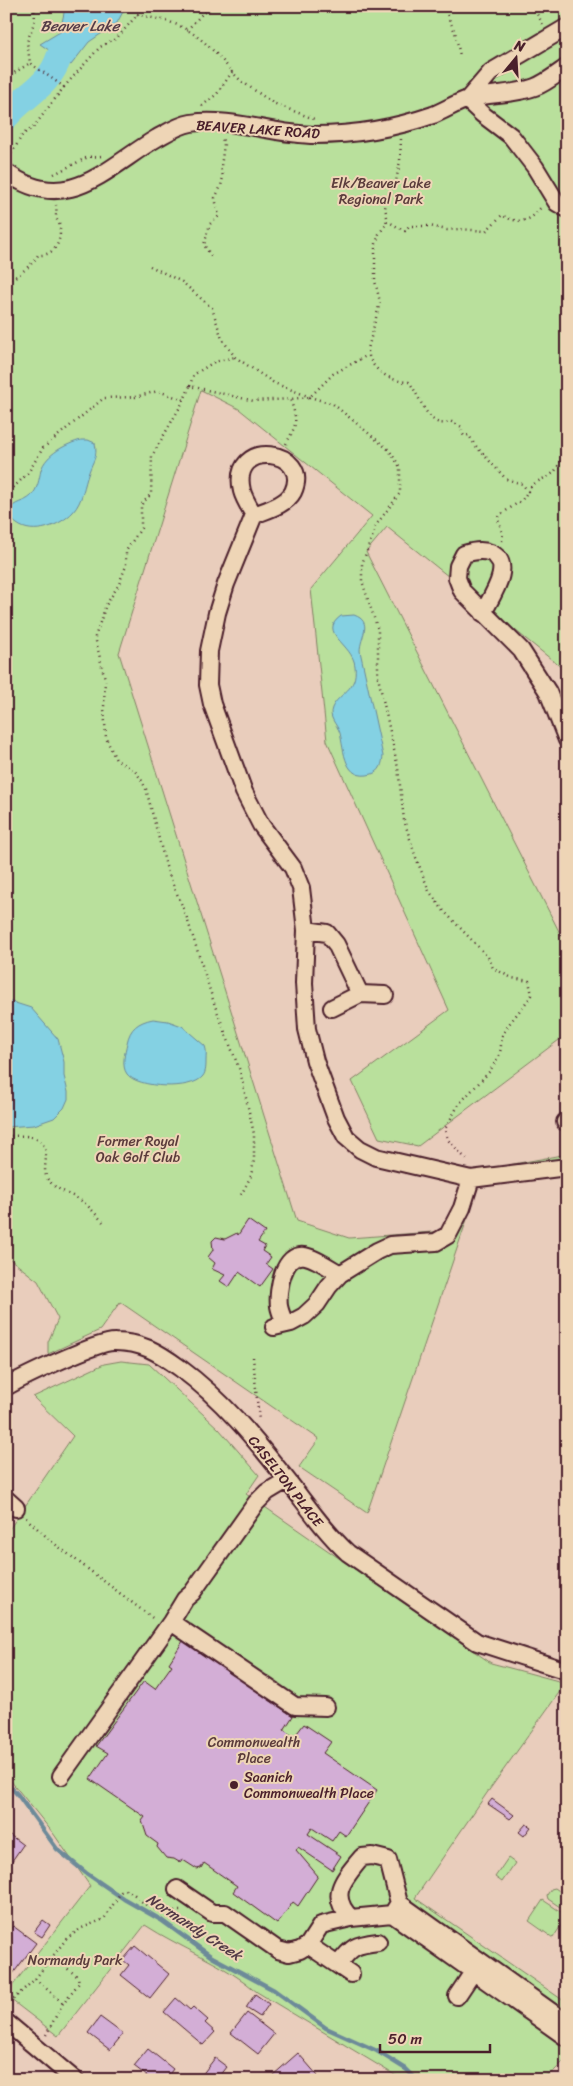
<svg xmlns="http://www.w3.org/2000/svg" width="573" height="2086" viewBox="0 0 573 2086" font-family="Sriracha,sans-serif">
<style>
.green{fill:#b9e09c;stroke:#828064}
.water{fill:#84d1e3;stroke:#6d8a99}
.lines{fill:none;stroke-linecap:round;stroke-linejoin:round}
.stream{stroke:#6d8a99;stroke-width:4.5}
.river{stroke:#84d1e3;stroke-width:26}
.building{fill:#d3aed6;stroke:#4a1f2b}
.minor-casing{stroke:#4a1f2b;stroke-width:20}
.path{stroke:#4a1f2b;stroke-width:2.5;stroke-dasharray:1 4;stroke-linecap:butt}
.minor{stroke:#eed5b6;stroke-width:16}
.poi-dot{fill:#4a1f2b;stroke:#eed5b6;stroke-width:2}
.labels{text-anchor:middle;stroke-width:4;stroke-linejoin:round;paint-order:stroke}
.street-label{font-size:14px;fill:#4a1f2b;stroke:#eed5b6}
.park-label{font-size:14px;fill:#5b3c3c;stroke:#eed5b6}
.poi-label{font-size:14px;fill:#4a1f2b;stroke:#eed5b6;text-anchor:start}
.water-label{font-size:15px;font-style:italic;fill:#533a47;stroke:#eed5b6}
</style>
<rect width="100%" height="100%" fill="#e9cdbc"/>
<filter id="ink" filterUnits="userSpaceOnUse"><feTurbulence type="fractalNoise" baseFrequency=".02" numOctaves="2"/><feDisplacementMap in="SourceGraphic" scale="10" xChannelSelector="R" yChannelSelector="G"/><feConvolveMatrix kernelMatrix="1 2 1 2 8 2 1 2 1" color-interpolation-filters="sRGB"/></filter>
<g filter="url(#ink)">
<path class="green" d="M6,6H567V672L387,527L366,552L567,947V1034L418,1146L379,1138L352,1081L449,1010L327,741L311,589L372,516L239,409L201,390L119,653L297,1221L349,1238L446,1231L466,1173L567,1154V1171L478,1187L367,1513L299,1467L319,1439L120,1302L100,1330L48,1354V1342L58,1319L38,1281L6,1256Z
M121,1361L149,1364L219,1429L259,1475L246,1494L491,1663L566,1683L487,1793L415,1898L567,2003V2058L553,2072L536,2080H403L257,1992C227,1965 180,1948 145,1925L58,2036L6,1996V1994L90,1886L53,1833L6,1775V1534L73,1436L33,1397L104,1364Z
M508,1858L515,1863L502,1882L495,1877Z
M555,1888L565,1895L562,1900L567,1903L566,1911L548,1899L547,1895L551,1889Z
M543,1900L567,1916L553,1938L529,1921Z"/>
<path class="water" d="M62,6H126L117,23L89,42L71,65L40,44L60,32L64,13Z
M81,440H88L95,443C98,457 93,460 89,472C84,485 83,501 73,512C60,526 33,536 17,524C12,520 9,518 9,511C14,501 24,503 31,496C38,489 39,479 41,470C46,454 66,444 81,440Z
M354,615C374,622 360,637 360,651L383,756C382,764 381,771 372,774C344,782 344,750 340,733C337,724 328,718 332,708C339,692 358,691 355,666C353,644 317,633 341,616Z
M6,1000L31,1008L58,1039L64,1062V1076L68,1092V1099L64,1108L54,1118L34,1125L6,1127Z
M153,1019L168,1021L182,1026L205,1046C207,1051 206,1056 206,1061C206,1066 206,1072 203,1076C192,1091 137,1088 127,1074C121,1066 125,1052 127,1043C130,1028 138,1022 153,1019Z"/>
<g class="lines">
<path class="stream" d="M6,1782L18,1795L57,1849L86,1873L124,1899L161,1920L212,1957L274,1990L326,2028L377,2051L406,2069L417,2080"/>
<path class="river" d="M6,117C25,94 49,87 59,57"/>
</g>
<path class="building" d="M248,1220L265,1232L258,1242L265,1246L262,1251L271,1257L266,1264L273,1269L260,1287L239,1272L229,1287L220,1281L225,1275L212,1269L215,1263L208,1257L213,1250L212,1241L216,1237L225,1239L237,1233L238,1235Z
M183,1641L293,1716L284,1730L294,1737L304,1724L331,1742L323,1753L377,1790L346,1836L339,1831L332,1841L312,1828L308,1834L341,1856L332,1870L298,1847L296,1850L318,1876L298,1906L293,1902L277,1924L233,1892L237,1886L204,1863L201,1868L197,1869L183,1860L179,1862L174,1859L166,1858L157,1847L158,1844L147,1836L142,1821L145,1817L90,1779L108,1753L96,1746L144,1681L155,1689L172,1665L169,1663Z
M492,1799L514,1815L510,1819L488,1804Z
M526,1824L531,1827L524,1836L519,1832Z
M6,1832L23,1845L7,1868H6Z
M567,1860V1878L560,1873L563,1863Z
M43,1920L50,1925L42,1937L34,1932Z
M13,1926L36,1943L12,1975L6,1970V1934Z
M135,1946L169,1974L150,1998L121,1975L129,1965L123,1960Z
M255,1994L269,2004L260,2017L246,2008Z
M176,1998L190,2010L193,2007L208,2020L205,2023L215,2032L203,2045L164,2012Z
M247,2013L274,2034L258,2054L231,2033Z
M100,2017L123,2034L110,2050L88,2033Z
M148,2049L173,2069L165,2080H152L134,2066Z
M298,2053L318,2076L314,2080H275L272,2076Z
M215,2058L227,2067L217,2080H198Z"/>
<g class="lines">
<g class="minor-casing">
<path id="minor" d="M467,100L482,114L511,136L535,167L557,203L567,209
M467,100L491,72L567,27
M6,172C66,217 106,168 157,138C168,132 179,125 191,123C232,117 274,135 315,135C355,135 395,128 433,115C445,110 456,103 468,99C489,93 514,95 535,87C546,83 557,74 567,67
M254,515C250,508 244,499 242,491C229,437 313,449 293,492C286,505 266,510 254,515L226,584L217,613L209,651L208,685L212,704L244,792L261,825L293,868L301,888L306,930L304,983L307,1029L315,1061L336,1118L346,1137L360,1149L376,1157L471,1179L567,1167
M483,613C491,597 515,564 491,553C482,549 473,551 464,554L458,566L457,578L462,591L521,650L548,692L567,740
M306,930L327,933L336,944L360,994L385,995
M332,1008L360,994
M565,1122H567
M285,1324C283,1318 280,1312 279,1306C277,1291 283,1252 305,1256C316,1258 330,1268 340,1274
M274,1327L291,1323L304,1316L317,1304L329,1286L340,1274L377,1251L390,1245L436,1242L448,1235L462,1208L471,1179
M6,1387C23,1377 98,1341 115,1342C142,1342 158,1352 180,1368C222,1399 255,1439 287,1480C307,1505 324,1531 348,1553L477,1642L567,1671
M6,1499L16,1508
M171,1622L295,1706L326,1707
M61,1776L171,1622L185,1599L192,1593L256,1503L267,1492L287,1480
M177,1889L212,1913H225L278,1950L289,1953L300,1950L308,1945L321,1925L351,1918L392,1914L399,1903L388,1860L372,1856L362,1857C345,1878 327,1895 351,1918
M399,1903L567,2023
M392,1914L567,2038
M308,1945L351,1974
M338,1965C352,1946 355,1945 378,1942
M457,1996L479,1963
M6,2022L75,2080"/>
</g>
<path class="path" d="M34,6L35,20L27,42L30,63L64,87L100,47L117,38L145,6
M197,6L202,14
M443,6L455,32L460,56
M532,6L543,24
M137,14C149,18 163,19 175,24C198,33 217,53 232,72
M187,30L202,14L215,6
M6,78L30,63
M202,106L217,94L232,72L241,81L273,103L314,119
M401,139L400,161L396,181L387,198L385,208L387,217L386,224L379,234L375,247V281L380,302L368,349C368,369 391,382 409,382C419,393 429,433 450,421L462,427V433L464,436L469,435L474,444L506,479L522,484L528,491C536,478 549,479 555,471C559,465 560,460 567,454
M9,158L23,134L33,128L64,87
M54,174L88,157L102,156
M387,221L405,231L409,226H430L447,230L459,229L486,231L502,215C511,221 525,224 534,215C537,212 539,209 543,206
M211,256L204,245L210,224L219,216L215,198L221,186L223,177L221,167L224,144L222,138
M150,266L182,282L212,308L222,339L235,357L274,383L310,397L333,404L389,450L400,467V493L377,524L362,564V581L378,630V677L398,768L404,820L415,855L429,891L443,910L488,957L493,968L512,978L529,981L532,995L509,1024L502,1036L500,1054L490,1071L459,1104L445,1129L448,1140L468,1161
M6,280C15,280 34,263 38,255C54,256 61,243 60,228C60,224 57,221 56,217C56,212 57,209 56,205
M190,386L193,375L214,362L235,357
M184,400L152,456L151,494L141,505V528L126,551V566L118,586L106,605L95,637L105,679L104,708L106,738L116,760L134,770L141,779L146,789L167,870L186,915L215,1006L240,1071L254,1134V1160L251,1176L241,1195
M286,444C297,424 298,421 290,399L310,397L333,374L368,355
M6,495L28,473L43,448L104,398L135,397L158,391L184,400L190,386L254,401L290,399
M502,541L503,534L498,519L500,515L522,500L528,491
M6,1136C16,1136 32,1134 40,1141C52,1152 41,1167 47,1178C54,1190 72,1194 83,1202C91,1208 98,1217 105,1224
M253,1357L259,1421
M26,1518L51,1541L155,1620
M35,1979L63,2003
M6,2006L35,1979L67,1938L82,1928L104,1919L121,1892L125,1890C138,1894 141,1904 152,1908C161,1912 171,1911 181,1911
M46,2035L63,2003L79,1983L78,1977L53,1957"/>
<use href="#minor" class="minor"/>
</g>
</g>
<circle class="poi-dot" cx="234" cy="1785" r="5"/>
<g class="labels">
<g class="street-label">
<text transform="translate(258 129) rotate(4)" y="5">BEAVER LAKE ROAD</text>
<text transform="translate(286 1481) rotate(52)" y="5">CASELTON PLACE</text>
</g>
<g class="park-label">
<text x="381" y="188">Elk/Beaver Lake<tspan x="381" dy="16">Regional Park</tspan></text>
<text x="138" y="1146">Former Royal<tspan x="138" dy="16">Oak Golf Club</tspan></text>
<text x="254" y="1747">Commonwealth<tspan x="254" dy="16">Place</tspan></text>
<text x="75" y="1965">Normandy Park</text>
</g>
<g class="poi-label">
<text x="244" y="1782">Saanich<tspan x="244" dy="16">Commonwealth Place</tspan></text>
</g>
<g class="water-label">
<text x="80" y="31">Beaver Lake</text>
<text transform="translate(194 1927) rotate(33)" y="5">Normandy Creek</text>
</g>
</g>
<rect width="573" height="2086" fill="none" stroke="#eed5b6" stroke-width="25"/>
<rect x="12" y="12" width="548" height="2061" fill="none" stroke="#4a1f2b" stroke-width="2" filter="url(#ink)"/>
<g transform="translate(516 58) rotate(18)" stroke="#eed5b6" stroke-width="4" paint-order="stroke">
<path d="M0-4L9 19L0 12L-9 19Z" fill="#4a1f2b"/>
<text y="-8" font-size="14" font-weight="bold" text-anchor="middle" fill="#4a1f2b">N</text>
</g>
<path d="M380 2044v8h110v-8" fill="none" stroke="#4a1f2b" stroke-width="2.5"/>
<text x="388" y="2044" font-size="15" fill="#4a1f2b" stroke="#eed5b6" stroke-width="4" paint-order="stroke">50 m</text>
</svg>
